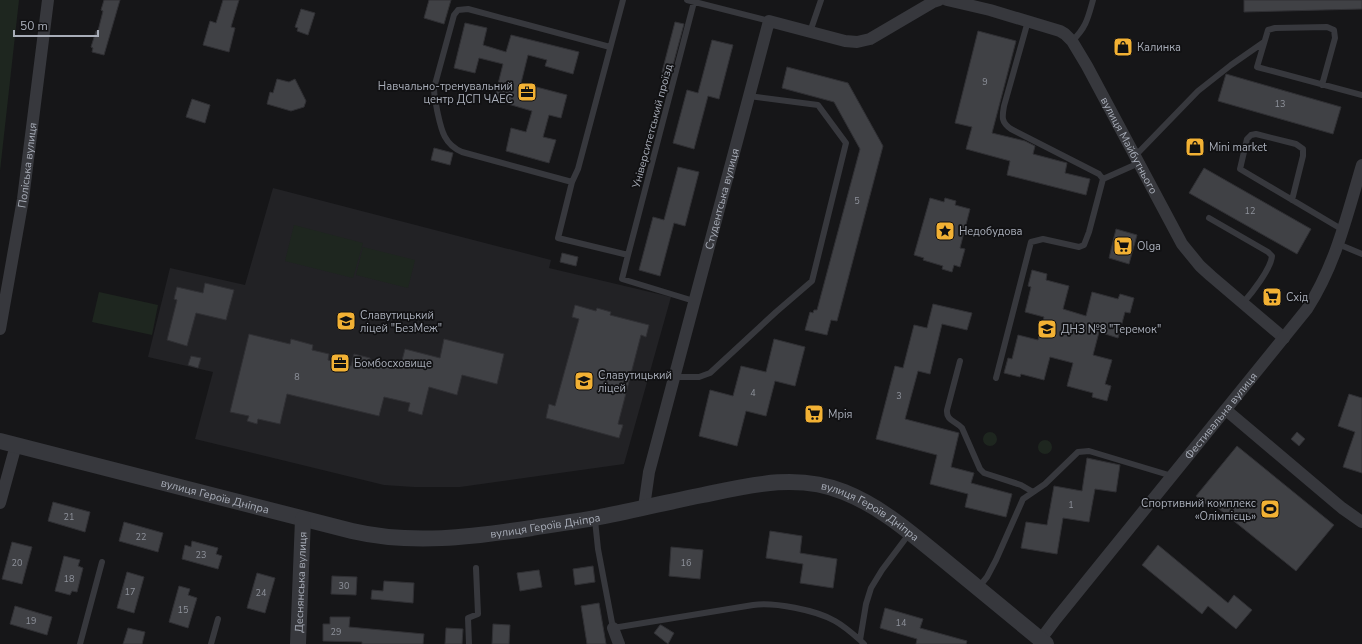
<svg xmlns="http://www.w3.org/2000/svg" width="1362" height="644" viewBox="0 0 1362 644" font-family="'Nunito Sans',sans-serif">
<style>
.built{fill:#222225}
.green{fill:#1e261f}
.building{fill:#404145;stroke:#303034}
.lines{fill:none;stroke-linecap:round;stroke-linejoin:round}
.service{stroke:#37383d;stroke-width:6}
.minor{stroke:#37383d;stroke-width:12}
.tertiary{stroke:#37383d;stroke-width:16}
.labels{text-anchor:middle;stroke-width:3.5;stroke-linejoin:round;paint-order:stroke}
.number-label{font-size:9px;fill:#8e929b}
.poi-label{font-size:11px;fill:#a8adb8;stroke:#111113;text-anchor:start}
.street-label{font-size:11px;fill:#a8adb8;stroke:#111113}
</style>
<rect width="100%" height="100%" fill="#161618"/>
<path class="built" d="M273,188L551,260L549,268L671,297L624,464L460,487H414L384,485L195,439L213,372L148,357L170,268L245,285Z"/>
<path class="green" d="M0,0H19L0,171Z
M294,225L363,243L353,278L285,261Z
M363,247L415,260L408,288L356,275Z
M99,292L158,305L152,335L92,322Z
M983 439a7 7 0 1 1 14 0a7 7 0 1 1-14 0Z
M1038 447a7 7 0 1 1 14 0a7 7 0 1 1-14 0Z"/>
<path class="building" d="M104,0H120L104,55L92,52L93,48L91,47L96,31H98L103,11L101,10Z
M223,0H239L231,27L235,28L229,52L203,45L210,21L216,23Z
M429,0H451L444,24L424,18Z
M1244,0H1362V9L1244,12Z
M301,9L315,13L308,35L297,31L298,28L295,27Z
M675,22L684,24L669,80L662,72Z
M465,23L487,28L483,45L506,52L511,35L579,52L573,74L545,66L547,60L528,55L521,83L567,95L561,118L549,115L543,137L556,140L549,163L506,151L511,128L526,132L532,111L494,100L503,64L479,58L475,73L454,68Z
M978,31L1016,41L992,133L1025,141L1035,146L1033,154L1067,163L1065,173L1090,179L1086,195L1007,175L1010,161L966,149L972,127L955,123Z
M712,40L733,45L719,99L708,96L694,149L673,143L687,90L698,93Z
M1120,41L1129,44L1127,53L1118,51Z
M787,67L848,83L883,146L837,321L831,320L827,335L805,330L810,312L813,313L814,310H817L860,149L834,102L782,88Z
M1226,74L1341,107L1333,134L1218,101Z
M277,79L289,82L295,79L306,101L304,107L291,111L267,104L270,92L273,93Z
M192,99L210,105L205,123L186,117Z
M1191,142L1201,144L1198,154L1188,151Z
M434,148L453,153L450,165L431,160Z
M678,167L699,172L685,226L674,223L660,276L639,270L653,217L664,220Z
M1204,168L1311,229L1297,254L1189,193Z
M930,198L944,202L945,198L956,201L955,205L970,209L960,248L965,249L960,267L954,265L952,272L942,269L943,266L923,260L924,258L914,255Z
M1116,229L1137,235L1129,264L1109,258Z
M562,253L578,257L576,266L560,262Z
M1032,270L1047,274L1046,280L1069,286L1063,309L1086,316L1092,292L1118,299L1120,294L1134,298L1130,313L1125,312L1118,338L1099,332L1093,355L1112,360L1105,384L1111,386L1107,401L1092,397L1093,393L1067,386L1073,363L1050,357L1044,380L1021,374L1020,377L1004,373L1008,358L1012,359L1018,335L1038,340L1044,317L1025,312L1031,287L1028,286Z
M205,283L234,290L226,320L196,313L187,346L167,340L177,300L174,299L177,287L203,293Z
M1277,292L1278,302L1267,303L1266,293Z
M933,304L972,313L967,330L942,324L930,374L918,371L905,419L959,433L951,467L974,473L971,483L1012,494L1006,517L965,507L968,494L930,484L937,455L876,439L895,366L903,368L914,325L927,328Z
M575,305L596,311L597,308L611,312L610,315L649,325L646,337L641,335L618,424L623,425L619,438L546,418L549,404L555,406L579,319L572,317Z
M249,334L290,344L291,339L313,345L312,350L329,354L328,360L351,366L354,354L370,358V360L400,368L405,349L440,358L444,339L504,354L497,384L462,375L457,395L429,387L422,415L408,411L410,403L384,397L379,416L287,394L280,424L258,419L257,424L247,421L249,416L230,412Z
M774,339L805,347L795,386L775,381L766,416L746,411L737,446L699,436L710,390L733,396L741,366L766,372Z
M191,356L201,358L198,368L188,365Z
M1349,394L1362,398V473L1343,467L1355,432L1338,426Z
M1297,432L1305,439L1299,446L1291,439Z
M1237,446L1334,525L1296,571L1214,505L1212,509L1196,496Z
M1087,458L1120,465L1116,492L1095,489L1089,522L1063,518L1057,554L1021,548L1026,522L1047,525L1054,486L1082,491Z
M53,502L90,512L85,532L48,521Z
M124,522L163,533L158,552L119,541Z
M770,531L802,536L800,553L837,559L833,588L800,583L803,564L766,558Z
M192,541L218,548L216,554L222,556L218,569L182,559L185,545L191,547Z
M12,542L32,547L22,584L2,579Z
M1158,545L1228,603L1234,595L1252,610L1236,629L1208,606L1202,614L1142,565Z
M671,547L703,550L700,579L669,576Z
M64,556L80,560L78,566L83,568L77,592L72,591L70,595L55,591Z
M593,566L595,582L575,585L573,569Z
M539,570L542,587L520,591L517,573Z
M127,572L144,577L134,613L117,608Z
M257,573L275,578L265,613L247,608Z
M332,576L357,577L356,595L331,594Z
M384,581L414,583L413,603L371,599L372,590L383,591Z
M179,586L190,589L188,595L197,598L188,628L169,622Z
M599,603L606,644H587L581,606Z
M15,606L52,617L47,635L10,624Z
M885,608L923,619L920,628L967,641L966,644H916L917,639L880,628Z
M330,617H350L349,627L424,634L423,644H362V642L323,641V624H330Z
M493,624L510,625L509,644H492Z
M660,625H661L674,633L668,644L654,633Z
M128,628L145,632L142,644H123Z
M446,628L463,629L462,644H445Z"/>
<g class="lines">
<path class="service" d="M623,0L578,169L572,182L558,238L628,255L622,279L694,301
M687,0L769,21
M1028,21L1004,106C1002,117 1001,122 1011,129L1099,174L1103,179L1139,163
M810,32L821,0
M1072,41C1086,28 1088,18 1093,0
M1322,85L1335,38L1334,30L1327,27L1275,28L1268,30L1257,67L1362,95
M1135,156L1198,91L1231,65L1264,42
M572,182L462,152C443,144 441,128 437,110C436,103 434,96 434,88L454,15L458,10L468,9L610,47
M1292,200L1303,156V149L1296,144L1256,134L1251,135L1247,139L1240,169L1245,172L1343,230
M1209,218L1268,252L1272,256C1271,269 1251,294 1243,303
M1338,244L1362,254
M628,255L694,2
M960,361L947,410C946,421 956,421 962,428L980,469L984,473L1021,485L1033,492
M674,377H699L710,373L776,312L812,281L846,143L818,105L749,96
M996,378L1031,242L1043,239L1079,247L1084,245L1089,232L1103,179
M595,520L598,549L613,628L753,605C774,602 816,610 835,621C844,626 852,633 860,640
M978,588L987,577L996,560L1023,499L1045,484L1078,452L1089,451L1172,476
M80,644L102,562
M211,644L218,619
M469,644L468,618L478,614L476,568
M864,644L860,640L866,604L871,588L882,570L909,534"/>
<g class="minor">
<path id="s1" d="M947,0L990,10L1060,31L1065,34L1072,41L1087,66L1182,244L1200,266L1211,276L1284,338"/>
<path id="s2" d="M0,329L23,199L48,0"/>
<path d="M1226,410L1342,508L1362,522"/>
<path d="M0,503L16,445"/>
<path id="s3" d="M644,507L649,472L769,21L845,41L857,42L870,39L933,2L939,0"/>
<path d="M613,628L619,644"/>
<path id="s4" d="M1039,644L1041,639L1056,619L1307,309C1336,264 1347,215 1362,165"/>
</g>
<g class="tertiary">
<path id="s5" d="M0,441L352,531C412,545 472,537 532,528C553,524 575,522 595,518C631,511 667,502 703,495C750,485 798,473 844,492C882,507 913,535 944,560C978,588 1012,616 1046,644"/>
<path id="s6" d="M298,644L303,519"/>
</g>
</g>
<defs>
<g id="shop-square" transform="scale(1)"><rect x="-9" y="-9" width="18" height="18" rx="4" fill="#f2b134" stroke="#111113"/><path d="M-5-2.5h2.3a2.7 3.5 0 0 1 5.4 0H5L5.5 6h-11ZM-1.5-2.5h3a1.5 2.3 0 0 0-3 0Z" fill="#111"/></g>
<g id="office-square" transform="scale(1)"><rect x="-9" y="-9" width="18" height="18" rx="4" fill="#f2b134" stroke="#111113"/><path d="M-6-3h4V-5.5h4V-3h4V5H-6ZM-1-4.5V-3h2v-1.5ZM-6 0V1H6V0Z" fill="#111"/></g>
<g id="sight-square" transform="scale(1)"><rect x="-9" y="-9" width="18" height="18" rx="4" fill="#f2b134" stroke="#111113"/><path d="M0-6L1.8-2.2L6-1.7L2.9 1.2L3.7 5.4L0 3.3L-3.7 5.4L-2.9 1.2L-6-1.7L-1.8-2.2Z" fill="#111"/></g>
<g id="supermarket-square" transform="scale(1)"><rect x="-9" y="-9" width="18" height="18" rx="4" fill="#f2b134" stroke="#111113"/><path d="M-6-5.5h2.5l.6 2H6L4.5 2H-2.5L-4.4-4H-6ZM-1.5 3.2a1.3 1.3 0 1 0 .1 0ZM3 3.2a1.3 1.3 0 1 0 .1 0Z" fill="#111"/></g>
<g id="school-square" transform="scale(1)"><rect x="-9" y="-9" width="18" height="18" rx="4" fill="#f2b134" stroke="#111113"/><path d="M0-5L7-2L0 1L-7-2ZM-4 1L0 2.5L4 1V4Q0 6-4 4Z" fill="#111"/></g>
<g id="stadium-square" transform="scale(1)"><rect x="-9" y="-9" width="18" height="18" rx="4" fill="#f2b134" stroke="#111113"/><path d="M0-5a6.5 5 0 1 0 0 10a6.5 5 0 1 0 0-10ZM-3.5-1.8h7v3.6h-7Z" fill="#111"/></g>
</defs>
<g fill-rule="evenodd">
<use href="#shop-square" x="1123" y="47"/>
<use href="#office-square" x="527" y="92"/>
<use href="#shop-square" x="1195" y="147"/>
<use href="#sight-square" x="945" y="231"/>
<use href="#supermarket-square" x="1123" y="246"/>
<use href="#supermarket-square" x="1272" y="297"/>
<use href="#school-square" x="346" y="321"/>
<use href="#school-square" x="1047" y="329"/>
<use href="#office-square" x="340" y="363"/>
<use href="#school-square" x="584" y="381"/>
<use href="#supermarket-square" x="814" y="414"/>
<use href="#stadium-square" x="1270" y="509"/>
</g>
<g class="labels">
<g class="number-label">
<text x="985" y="85">9</text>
<text x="1280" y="107">13</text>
<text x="857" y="204">5</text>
<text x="1250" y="214">12</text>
<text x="297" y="380">8</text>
<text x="753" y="396">4</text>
<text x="899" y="399">3</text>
<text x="1071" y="508">1</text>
<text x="69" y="520">21</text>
<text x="141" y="540">22</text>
<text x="201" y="558">23</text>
<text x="17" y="566">20</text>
<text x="686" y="566">16</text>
<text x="69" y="582">18</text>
<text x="344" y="589">30</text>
<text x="130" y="595">17</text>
<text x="261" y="596">24</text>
<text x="183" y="613">15</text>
<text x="31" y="624">19</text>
<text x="901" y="626">14</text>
<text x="336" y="635">29</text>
</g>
<g class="poi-label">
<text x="1137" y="51">Калинка</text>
<text x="513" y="90" text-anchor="end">Навчально-тренувальний<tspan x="513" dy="13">центр ДСП ЧАЕС</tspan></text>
<text x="1209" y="151">Mini market</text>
<text x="959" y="235">Недобудова</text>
<text x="1137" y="250">Olga</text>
<text x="1286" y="301">Схід</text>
<text x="360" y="319">Славутицький<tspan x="360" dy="13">ліцей "БезМеж"</tspan></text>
<text x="1061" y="333">ДНЗ №8 "Теремок"</text>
<text x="354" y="367">Бомбосховище</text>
<text x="598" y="379">Славутицький<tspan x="598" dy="13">ліцей</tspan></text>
<text x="828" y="418">Мрiя</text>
<text x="1256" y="507" text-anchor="end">Спортивний комплекс<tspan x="1256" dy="13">«Олімпієць»</tspan></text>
</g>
<g class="street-label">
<text transform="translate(652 126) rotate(-75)" y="4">Університетський проїзд</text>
<text dy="4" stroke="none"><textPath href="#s1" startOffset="252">вулиця Майбутнього</textPath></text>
<text dy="4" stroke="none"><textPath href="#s2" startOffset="166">Поліська вулиця</textPath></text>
<text dy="4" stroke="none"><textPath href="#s3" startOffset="318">Студентська вулиця</textPath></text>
<text dy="4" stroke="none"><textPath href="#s4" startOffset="292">Фестивальна вулиця</textPath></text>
<text dy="4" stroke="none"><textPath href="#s5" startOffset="222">вулиця Героїв Дніпра</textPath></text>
<text dy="4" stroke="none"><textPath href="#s5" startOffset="894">вулиця Героїв Дніпра</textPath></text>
<text dy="4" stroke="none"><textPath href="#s5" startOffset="558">вулиця Героїв Дніпра</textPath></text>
<text dy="4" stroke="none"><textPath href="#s6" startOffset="62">Деснянська вулиця</textPath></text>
</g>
</g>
<path d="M14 30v6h84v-6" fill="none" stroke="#a8adb8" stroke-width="2"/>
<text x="20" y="30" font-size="12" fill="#a8adb8" stroke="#111113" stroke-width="3" paint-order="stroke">50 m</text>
</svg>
